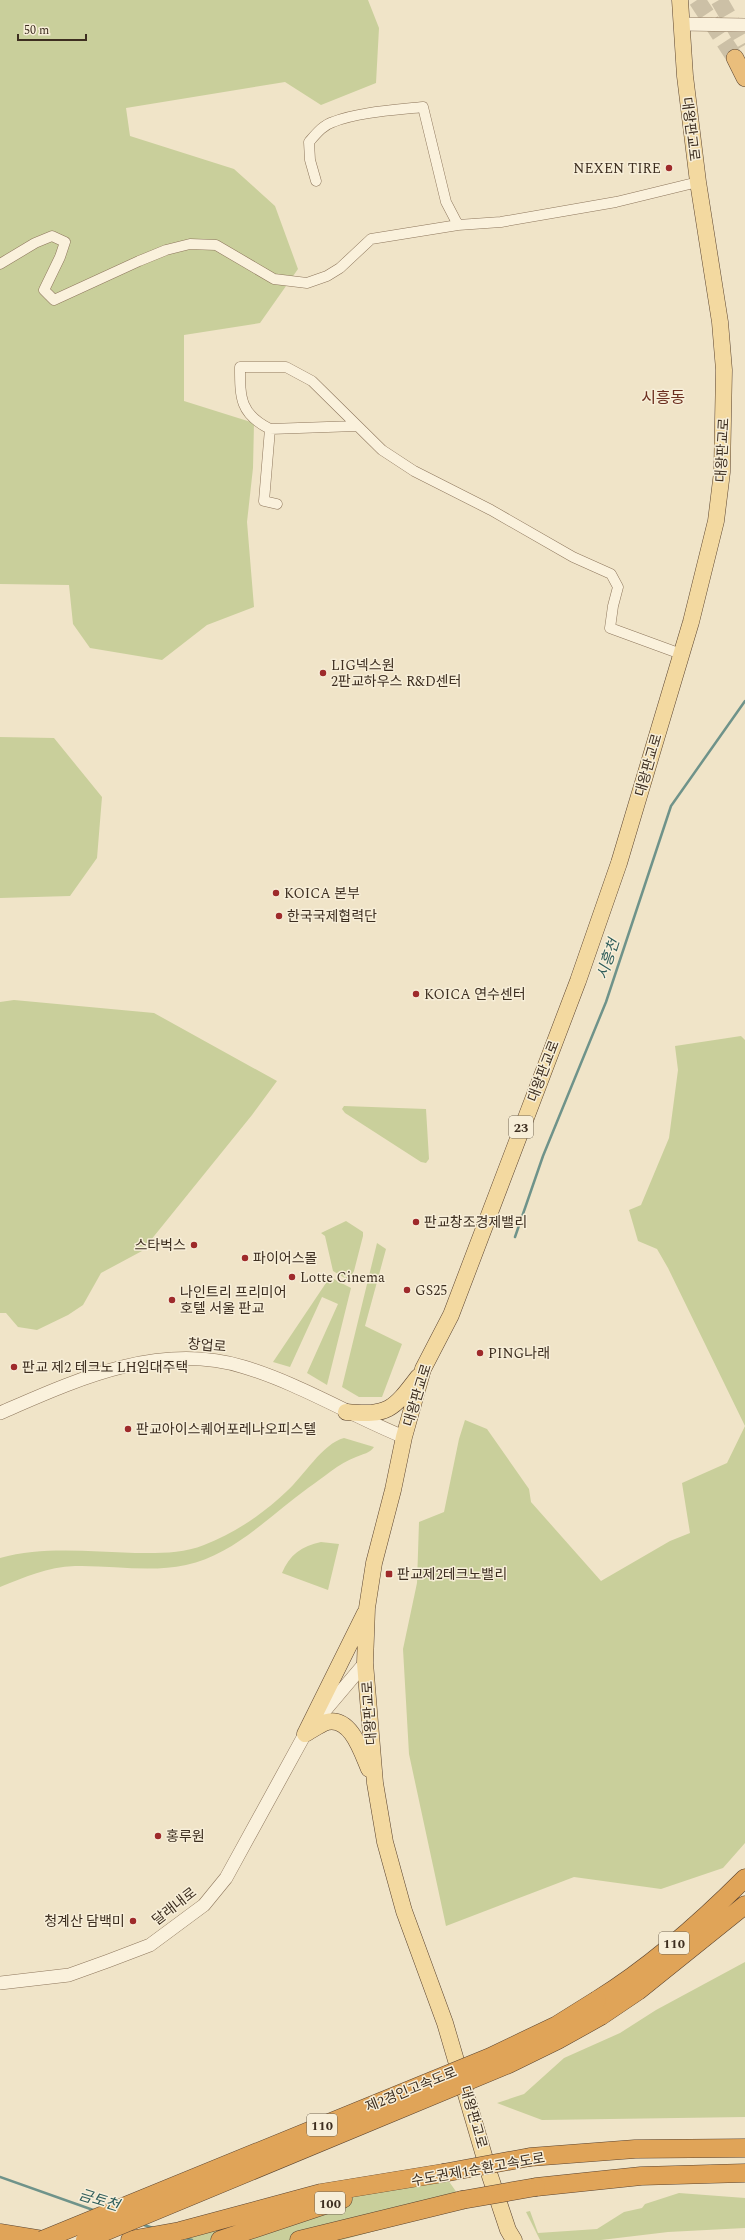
<svg xmlns="http://www.w3.org/2000/svg" width="745" height="2240" viewBox="0 0 745 2240" font-family="Spectral,'Noto Sans KR',serif">
<style>
.green{fill:#c9cf9b}
.lines{fill:none;stroke-linecap:round;stroke-linejoin:round}
.stream{stroke:#6f938a;stroke-width:2.5}
.trunk-tunnel{stroke:#ccc0a6;stroke-width:17;stroke-dasharray:17 8;stroke-linecap:butt}
.minor-casing{stroke:#8d765c;stroke-width:11}
.tertiary-casing{stroke:#8d765c;stroke-width:14}
.primary-casing{stroke:#5b4430;stroke-width:17}
.trunk-casing{stroke:#5b4430;stroke-width:18}
.motorway-casing{stroke:#5b4430;stroke-width:19}
.minor{stroke:#faf1dc;stroke-width:10}
.tertiary{stroke:#faf1dc;stroke-width:13}
.primary{stroke:#f3d9a0;stroke-width:16}
.trunk{stroke:#eabe7c;stroke-width:17}
.motorway{stroke:#e0a458;stroke-width:18}
.motorway-bridge-casing{stroke:#5b4430;stroke-width:19;stroke-linecap:butt}
.motorway-bridge{stroke:#e0a458;stroke-width:18}
.poi-dot{fill:#9e2a2b;stroke:#f7eed8;stroke-width:1.5}
.labels{text-anchor:middle;stroke-width:3;stroke-linejoin:round;paint-order:stroke}
.shield{fill:#f7eed8;stroke:#756857;stroke-width:1}
.shield-label{font-size:13px;font-weight:bold;fill:#3d2e20}
.street-label{font-size:14px;fill:#3d2e20;stroke:#f7eed8}
.poi-label{font-size:14px;fill:#3d2e20;stroke:#f7eed8;text-anchor:start}
.water-label{font-size:15px;font-style:italic;fill:#2f5d5a;stroke:#f7eed8}
.quarter-label{font-size:16px;fill:#6b2e1e;stroke:#f7eed8}
</style>
<rect width="100%" height="100%" fill="#f0e4c8"/>
<path class="green" d="M0,0H368L379,28L376,83L321,105L285,82L126,108L130,136L234,169L275,206L298,269L260,323L184,335V401L254,423L253,468L247,522L254,607L207,625L162,660L90,648L73,624L69,585L0,584Z
M0,737L54,738L102,797L97,858L70,896L0,898Z
M14,1000L154,1013L277,1081L252,1115L142,1251L101,1273L83,1305L68,1315L37,1330L18,1327L6,1313H0V1002Z
M741,1036L745,1040V1843L723,1868L661,1889L574,1877L446,1926L409,1754L403,1649L417,1583L419,1522L444,1512L459,1439L465,1420L487,1429L529,1489L531,1502L601,1581L670,1541L690,1533L682,1483L727,1463L745,1426L668,1268L657,1249L638,1241L629,1210L641,1205L669,1138L678,1070L675,1046Z
M344,1106L426,1109L429,1159L426,1163L421,1162L345,1113L342,1109Z
M346,1221L363,1232V1236L354,1271L348,1280L333,1271L325,1236L321,1233Z
M377,1243L386,1249L365,1326L402,1344L382,1397H359L342,1387Z
M330,1277L351,1288L327,1385L307,1373L338,1304L322,1297L290,1367L273,1362Z
M344,1438L374,1447C370,1453 363,1454 356,1457C339,1463 323,1478 308,1488C269,1516 235,1554 186,1565C149,1573 112,1565 75,1566C47,1567 25,1577 0,1587V1558C44,1546 90,1552 135,1553C158,1553 182,1554 204,1545C235,1533 263,1514 287,1491C303,1477 323,1443 344,1438Z
M321,1542L339,1544L328,1590L282,1573C289,1555 302,1546 321,1542Z
M745,1962V2117L542,2120L497,2103L524,2094L564,2058L620,2033L656,2010Z
M443,2173L462,2200L393,2226L342,2240H130Z
M679,2193L745,2198V2228L668,2232L601,2240H540L526,2212L530,2211L538,2233L597,2229L624,2212L642,2208L645,2204Z"/>
<g class="lines">
<path class="stream" d="M515,1237L543,1156L606,1002L671,806L745,701
M0,2177L96,2211
M141,2224L153,2228
M185,2238L192,2240"/>
<path class="trunk-tunnel" d="M697,0L735,58
M719,0L745,45"/>
<g class="minor-casing">
<path id="minor" d="M316,181L310,160L309,142C316,134 323,125 333,122C358,112 396,110 423,107L446,202L458,225
M0,264L35,243L52,236L65,242L60,257L44,290L54,300L139,261L166,250L190,244L216,245L274,279L307,283L327,276L340,268L371,239L458,225L501,222L616,202L698,182
M270,429L356,426
M277,504L264,501L270,429C240,414 240,398 240,367H286L312,381L382,450L414,471L491,510L573,557L611,574L618,587L613,606L610,628L681,654"/>
</g>
<g class="tertiary-casing">
<path id="tertiary" d="M681,24L745,25
M0,1413C76,1380 159,1341 244,1367C300,1384 350,1415 404,1437
M0,1983L69,1975L108,1961L150,1945L204,1905L226,1878L305,1734L365,1663"/>
</g>
<g class="primary-casing">
<path id="primary" d="M346,1412C388,1416 393,1410 418,1377
M305,1734L365,1613
M305,1734C311,1731 320,1724 327,1722C351,1716 362,1753 369,1769
M514,2240L508,2230L490,2176L445,2023L404,1911L385,1842L375,1783L365,1663L367,1608L374,1563L393,1490L404,1437L423,1369L451,1315L578,981L619,863L691,622L716,521L722,472L724,370L720,322L698,182L685,76L680,0"/>
</g>
<g class="trunk-casing">
<path id="trunk" d="M735,58L745,78"/>
</g>
<g class="motorway-casing">
<path id="motorway" d="M597,2000C652,1966 700,1923 745,1878
M601,2016L638,1991L745,1905
M530,2157L635,2149L745,2148
M536,2187L641,2176L745,2173
M0,2233L43,2240
M130,2240L180,2231L321,2193L443,2173
M220,2240L343,2199
M299,2240L462,2200"/>
</g>
<use href="#minor" class="minor"/>
<use href="#tertiary" class="tertiary"/>
<use href="#primary" class="primary"/>
<use href="#trunk" class="trunk"/>
<use href="#motorway" class="motorway"/>
<g class="motorway-bridge-casing">
<path id="motorway-bridge" d="M443,2173L530,2157
M462,2200L536,2187
M42,2240L490,2057L557,2025L597,2000
M85,2240L509,2064L558,2040L601,2016"/>
</g>
<use href="#motorway-bridge" class="motorway-bridge"/>
</g>
<g class="poi-dot">
<circle cx="669" cy="168" r="4"/>
<circle cx="323" cy="673" r="4"/>
<circle cx="276" cy="893" r="4"/>
<circle cx="279" cy="916" r="4"/>
<circle cx="416" cy="994" r="4"/>
<circle cx="416" cy="1222" r="4"/>
<circle cx="194" cy="1245" r="4"/>
<circle cx="245" cy="1258" r="4"/>
<circle cx="292" cy="1277" r="4"/>
<circle cx="407" cy="1290" r="4"/>
<circle cx="172" cy="1300" r="4"/>
<circle cx="480" cy="1353" r="4"/>
<circle cx="14" cy="1367" r="4"/>
<circle cx="128" cy="1429" r="4"/>
<rect x="385" y="1570" width="8" height="8" rx="2"/>
<circle cx="158" cy="1836" r="4"/>
<circle cx="133" cy="1921" r="4"/>
</g>
<g class="labels">
<g class="shield">
<rect x="509" y="1116" width="24" height="22" rx="3"/>
<rect x="659" y="1932" width="30" height="22" rx="3"/>
<rect x="307" y="2114" width="30" height="22" rx="3"/>
<rect x="315" y="2192" width="30" height="22" rx="3"/>
</g>
<g class="shield-label">
<text x="521" y="1132">23</text>
<text x="674" y="1948">110</text>
<text x="322" y="2130">110</text>
<text x="330" y="2208">100</text>
</g>
<g class="street-label">
<text transform="translate(691 129) rotate(83)" y="5">대왕판교로</text>
<text transform="translate(722 450) rotate(-87)" y="5">대왕판교로</text>
<text transform="translate(648 765) rotate(-74)" y="5">대왕판교로</text>
<text transform="translate(543 1071) rotate(-69)" y="5">대왕판교로</text>
<text transform="translate(207 1345) rotate(5)" y="5">창업로</text>
<text transform="translate(417 1395) rotate(-73)" y="5">대왕판교로</text>
<text transform="translate(369 1713) rotate(-94)" y="5">대왕판교로</text>
<text transform="translate(174 1906) rotate(-38)" y="5">달래내로</text>
<text transform="translate(411 2089) rotate(-22)" y="5">제2경인고속도로</text>
<text transform="translate(474 2117) rotate(74)" y="5">대왕판교로</text>
<text transform="translate(478 2169) rotate(-10)" y="5">수도권제1순환고속도로</text>
</g>
<g class="poi-label">
<text x="661" y="173" text-anchor="end">NEXEN TIRE</text>
<text x="331" y="670">LIG넥스원<tspan x="331" dy="16">2판교하우스 R&amp;D센터</tspan></text>
<text x="284" y="898">KOICA 본부</text>
<text x="287" y="921">한국국제협력단</text>
<text x="424" y="999">KOICA 연수센터</text>
<text x="424" y="1227">판교창조경제밸리</text>
<text x="186" y="1250" text-anchor="end">스타벅스</text>
<text x="253" y="1263">파이어스몰</text>
<text x="300" y="1282">Lotte Cinema</text>
<text x="415" y="1295">GS25</text>
<text x="180" y="1297">나인트리 프리미어<tspan x="180" dy="16">호텔 서울 판교</tspan></text>
<text x="488" y="1358">PING나래</text>
<text x="22" y="1372">판교 제2 테크노 LH임대주택</text>
<text x="136" y="1434">판교아이스퀘어포레나오피스텔</text>
<text x="397" y="1579">판교제2테크노밸리</text>
<text x="166" y="1841">홍루원</text>
<text x="125" y="1926" text-anchor="end">청계산 담백미</text>
</g>
<g class="water-label">
<text transform="translate(608 959) rotate(-72)" y="5">시흥천</text>
<text transform="translate(99 2200) rotate(17)" y="5">금토천</text>
</g>
<g class="quarter-label">
<text x="663" y="403">시흥동</text>
</g>
</g>
<path d="M18 34v6h68v-6" fill="none" stroke="#3d2e20" stroke-width="2"/>
<text x="24" y="34" font-size="12" fill="#3d2e20" stroke="#f7eed8" stroke-width="3" paint-order="stroke">50 m</text>
</svg>
